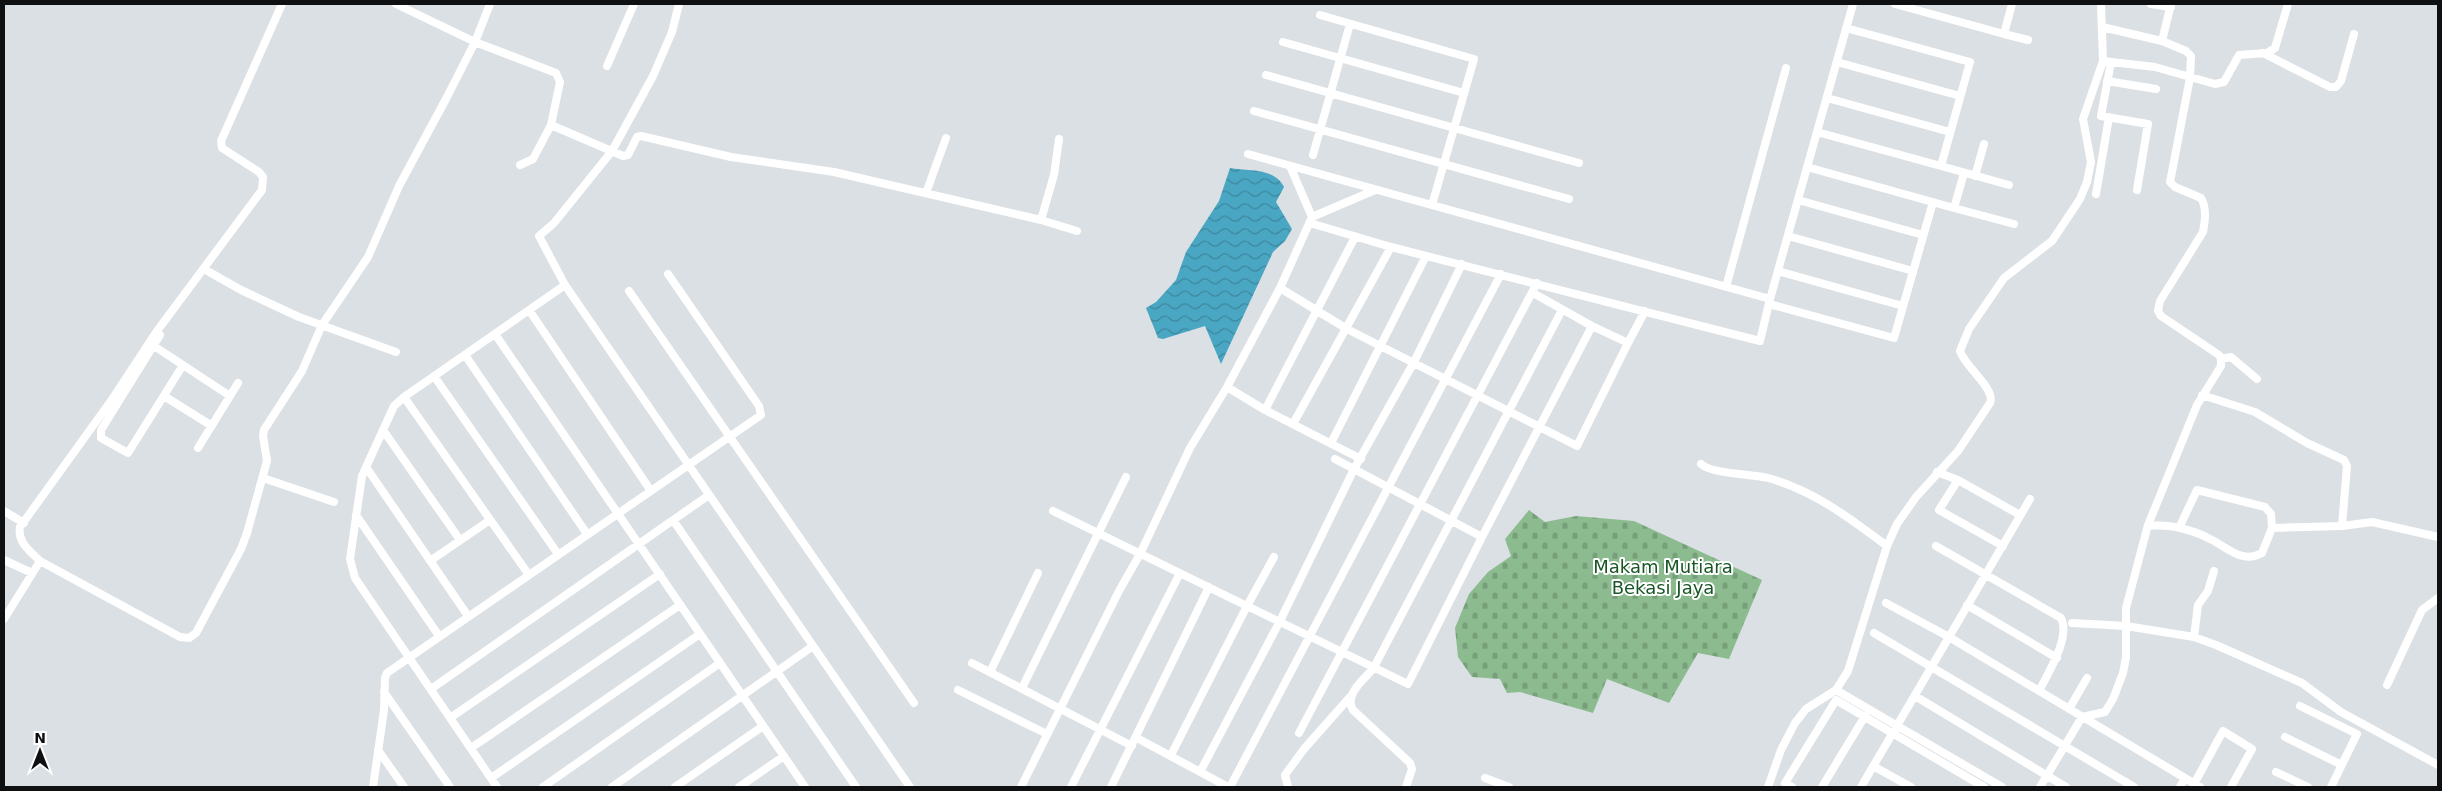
<svg xmlns="http://www.w3.org/2000/svg" width="2442" height="791" viewBox="0 0 2442 791" font-family="'DejaVu Sans',sans-serif">
<style>
.cemetery{fill:url(#cemetery-stones)}
.water{fill:url(#water-waves)}
.lines{fill:none;stroke-linecap:round;stroke-linejoin:round}
.street{stroke:#fff;stroke-width:8}
.labels{text-anchor:middle;stroke-width:4;stroke-linejoin:round;paint-order:stroke}
.park-label{font-size:18px;fill:#185625;stroke:#fff}
</style>
<defs>
<pattern id="cemetery-stones" width="16" height="16" patternUnits="userSpaceOnUse" patternTransform="scale(1.25)"><rect width="16" height="16" fill="#8bbb8f"/><path d="M2 7V4a2 2 0 0 1 4 0v3zM10 15v-3a2 2 0 0 1 4 0v3z" fill="#77a07a"/></pattern>
<pattern id="water-waves" width="16" height="10" patternUnits="userSpaceOnUse" patternTransform="scale(1.25)"><rect width="16" height="10" fill="#4aa7c3"/><path d="M0 5q4-4 8 0t8 0" fill="none" stroke="#3c879d"/></pattern>
</defs>
<rect width="100%" height="100%" fill="#dbe0e4"/>
<path class="cemetery" d="M1529,510L1545,522L1576,516L1634,521L1762,580L1729,659L1698,653L1669,703L1607,679L1593,713L1520,692L1507,693L1500,679L1472,677L1458,657L1455,628L1469,594L1488,572L1511,556L1505,539Z"/>
<path class="water" d="M1230,168C1249,171 1275,168 1284,187L1276,202L1292,229L1285,241L1273,252L1221,364L1205,326L1163,339L1158,338L1146,308L1156,302L1176,280L1186,252L1219,201Z"/>
<g class="lines">
<path class="street" d="M282,4L221,141L222,148L259,172L263,177L262,190L157,331L113,398L20,527C17,542 30,551 40,561L180,637L189,638L196,633L241,549L247,533L267,461L263,436L264,430L302,371L322,325L368,257L399,186L447,97L475,42L490,4
M396,4L475,42L556,73L560,82L551,125L623,156L628,155L637,137L641,136L731,157L834,172L1041,220L1077,231
M679,4L672,32L653,76L612,151L554,223L539,236L565,285L910,787
M1895,4L2004,34L2012,4
M2151,4L2171,7
M1320,15L1474,59L1432,205
M2102,27L2162,41L2171,4
M2004,34L2028,40
M1283,42L1464,93
M2263,53L2330,87H2336L2341,81L2354,34
M2103,61L2155,67L2215,84L2224,82L2239,55L2267,53L2275,48L2288,4
M1837,62L1960,96
M2111,62L2101,116L2148,124L2137,190
M607,66L634,4
M1266,75L1579,163
M2107,81L2156,89
M1827,98L1950,132
M1254,111L1569,199
M1817,132L1941,166L1970,62L1846,28
M1248,154L1770,299L1853,4
M1313,155L1350,24
M520,165L533,159L551,125
M1290,166L1312,217L1375,190
M1941,166L2009,185
M1807,167L1954,208L1964,173
M1975,176L1984,144
M926,193L946,138
M2096,194L2109,117
M1798,200L1923,235
M1954,208L2014,224
M1041,220L1054,175L1059,139
M1310,223L1391,247L1760,341L1770,299
M1788,236L1913,271
M204,269L241,290L299,317L396,352
M1778,271L1903,306
M1726,287L1786,68
M1280,288L1347,329L1577,446L1628,343L1592,326L1533,293
M629,291L914,703
M1769,304L1894,338L1933,202
M529,310L651,491
M495,334L805,787
M160,335L101,430V438L128,453L183,365
M1628,343L1645,311
M154,346L230,396
M465,355L587,534
M2221,359L2231,357L2257,379
M434,376L558,554
M1227,387L1265,410L1361,459
M2202,395L2255,412L2307,443L2344,460L2347,466L2342,526
M164,396L212,426
M404,397L529,575
M1265,410L1355,237
M1293,424L1391,247
M383,430L460,540
M1331,443L1426,256
M198,448L238,383
M1701,464C1711,474 1753,474 1768,478C1813,490 1851,519 1887,546
M366,467L468,616
M1937,472L1958,480L2020,515
M263,478L334,502
M1958,480L1939,510L2003,546
M4,511L24,523
M1053,511L1247,606L1171,755
M356,515L439,636
M673,520L856,787
M2148,525C2158,526 2170,525 2180,528C2189,530 2203,535 2212,540C2228,548 2242,564 2262,553L2272,528L2342,526L2372,522L2438,537
M2179,528L2197,490L2265,507L2271,514L2272,528
M1482,537L1592,326
M1936,546L2061,618C2071,637 2048,673 2039,691
M1274,557L1247,606L1408,684L1482,537L1335,459
M4,560L32,573
M430,561L490,520
M1886,603L1949,637L2200,787
M1967,605L2057,658
M4,619L40,561
M2072,623L2126,626L2194,637L2216,645L2302,683L2341,712L2438,765
M1874,633L2134,787
M2194,637L2198,605L2208,591L2214,571
M972,663L1132,746
M990,672L1038,573
M2387,685L2422,610L2438,598
M1022,688L1126,477
M431,689L709,495
M958,690L1047,734
M1836,690L2002,787
M384,692L450,787
M1915,696L2066,787
M2300,706L2357,734L2331,787
M2069,709L2087,678
M450,718L660,574
M1299,733L1537,283
M2285,737L2342,765
M1137,738L1228,787
M471,748L680,605
M378,750L404,787
M1873,766L1911,787
M1200,772L1280,621L1354,469L1414,362L1462,264
M2276,772L2308,787
M491,778L700,634
M1485,778L1509,787
M2194,784L2223,731L2252,749L2231,787
M373,787L384,710L385,678L387,673L761,415L759,406L668,274
M497,787L355,578L350,559L362,476L394,406L404,397L565,285
M543,787L720,663
M612,787L813,646
M675,787L763,726
M739,787L784,756
M1021,787L1119,591L1140,554L1190,448L1227,387L1280,288L1312,217
M1071,787L1180,573
M1111,787L1209,587
M1230,787L1501,274
M1288,787L1285,775L1304,749L1350,697
M1406,787L1412,769L1410,763L1353,710C1344,695 1363,680 1373,669L1562,310
M1768,787L1781,750L1795,723L1806,709L1836,690L1848,671L1887,546L1897,524L1916,497L1958,451L1990,403C1996,389 1965,367 1960,351L1969,329L2004,278L2052,241L2080,199L2087,182L2091,162L2083,119L2103,61L2101,4
M1792,787L1785,783L1836,700L1984,787
M1822,787L1865,716
M1861,787L2030,499
M2040,787L2082,717L2105,712L2113,699L2123,673L2126,657V608L2148,525L2197,405L2221,366V359L2219,355L2161,316L2158,311L2160,301L2203,232C2205,221 2207,208 2201,198L2175,187L2170,182L2190,78L2191,56L2186,51L2162,41
M2180,787L2185,778"/>
</g>
<g class="labels">
<g class="park-label">
<text x="1663" y="573">Makam Mutiara<tspan x="1663" dy="21">Bekasi Jaya</tspan></text>
</g>
</g>
<rect width="2442" height="791" fill="none" stroke="#0e1011" stroke-width="10"/>
<g transform="translate(40 751)" stroke="#ffffff" stroke-width="4" paint-order="stroke">
<path d="M0-4L9 19L0 12L-9 19Z" fill="#0e1011"/>
<text y="-8" font-size="14" font-weight="bold" text-anchor="middle" fill="#0e1011">N</text>
</g>
</svg>
